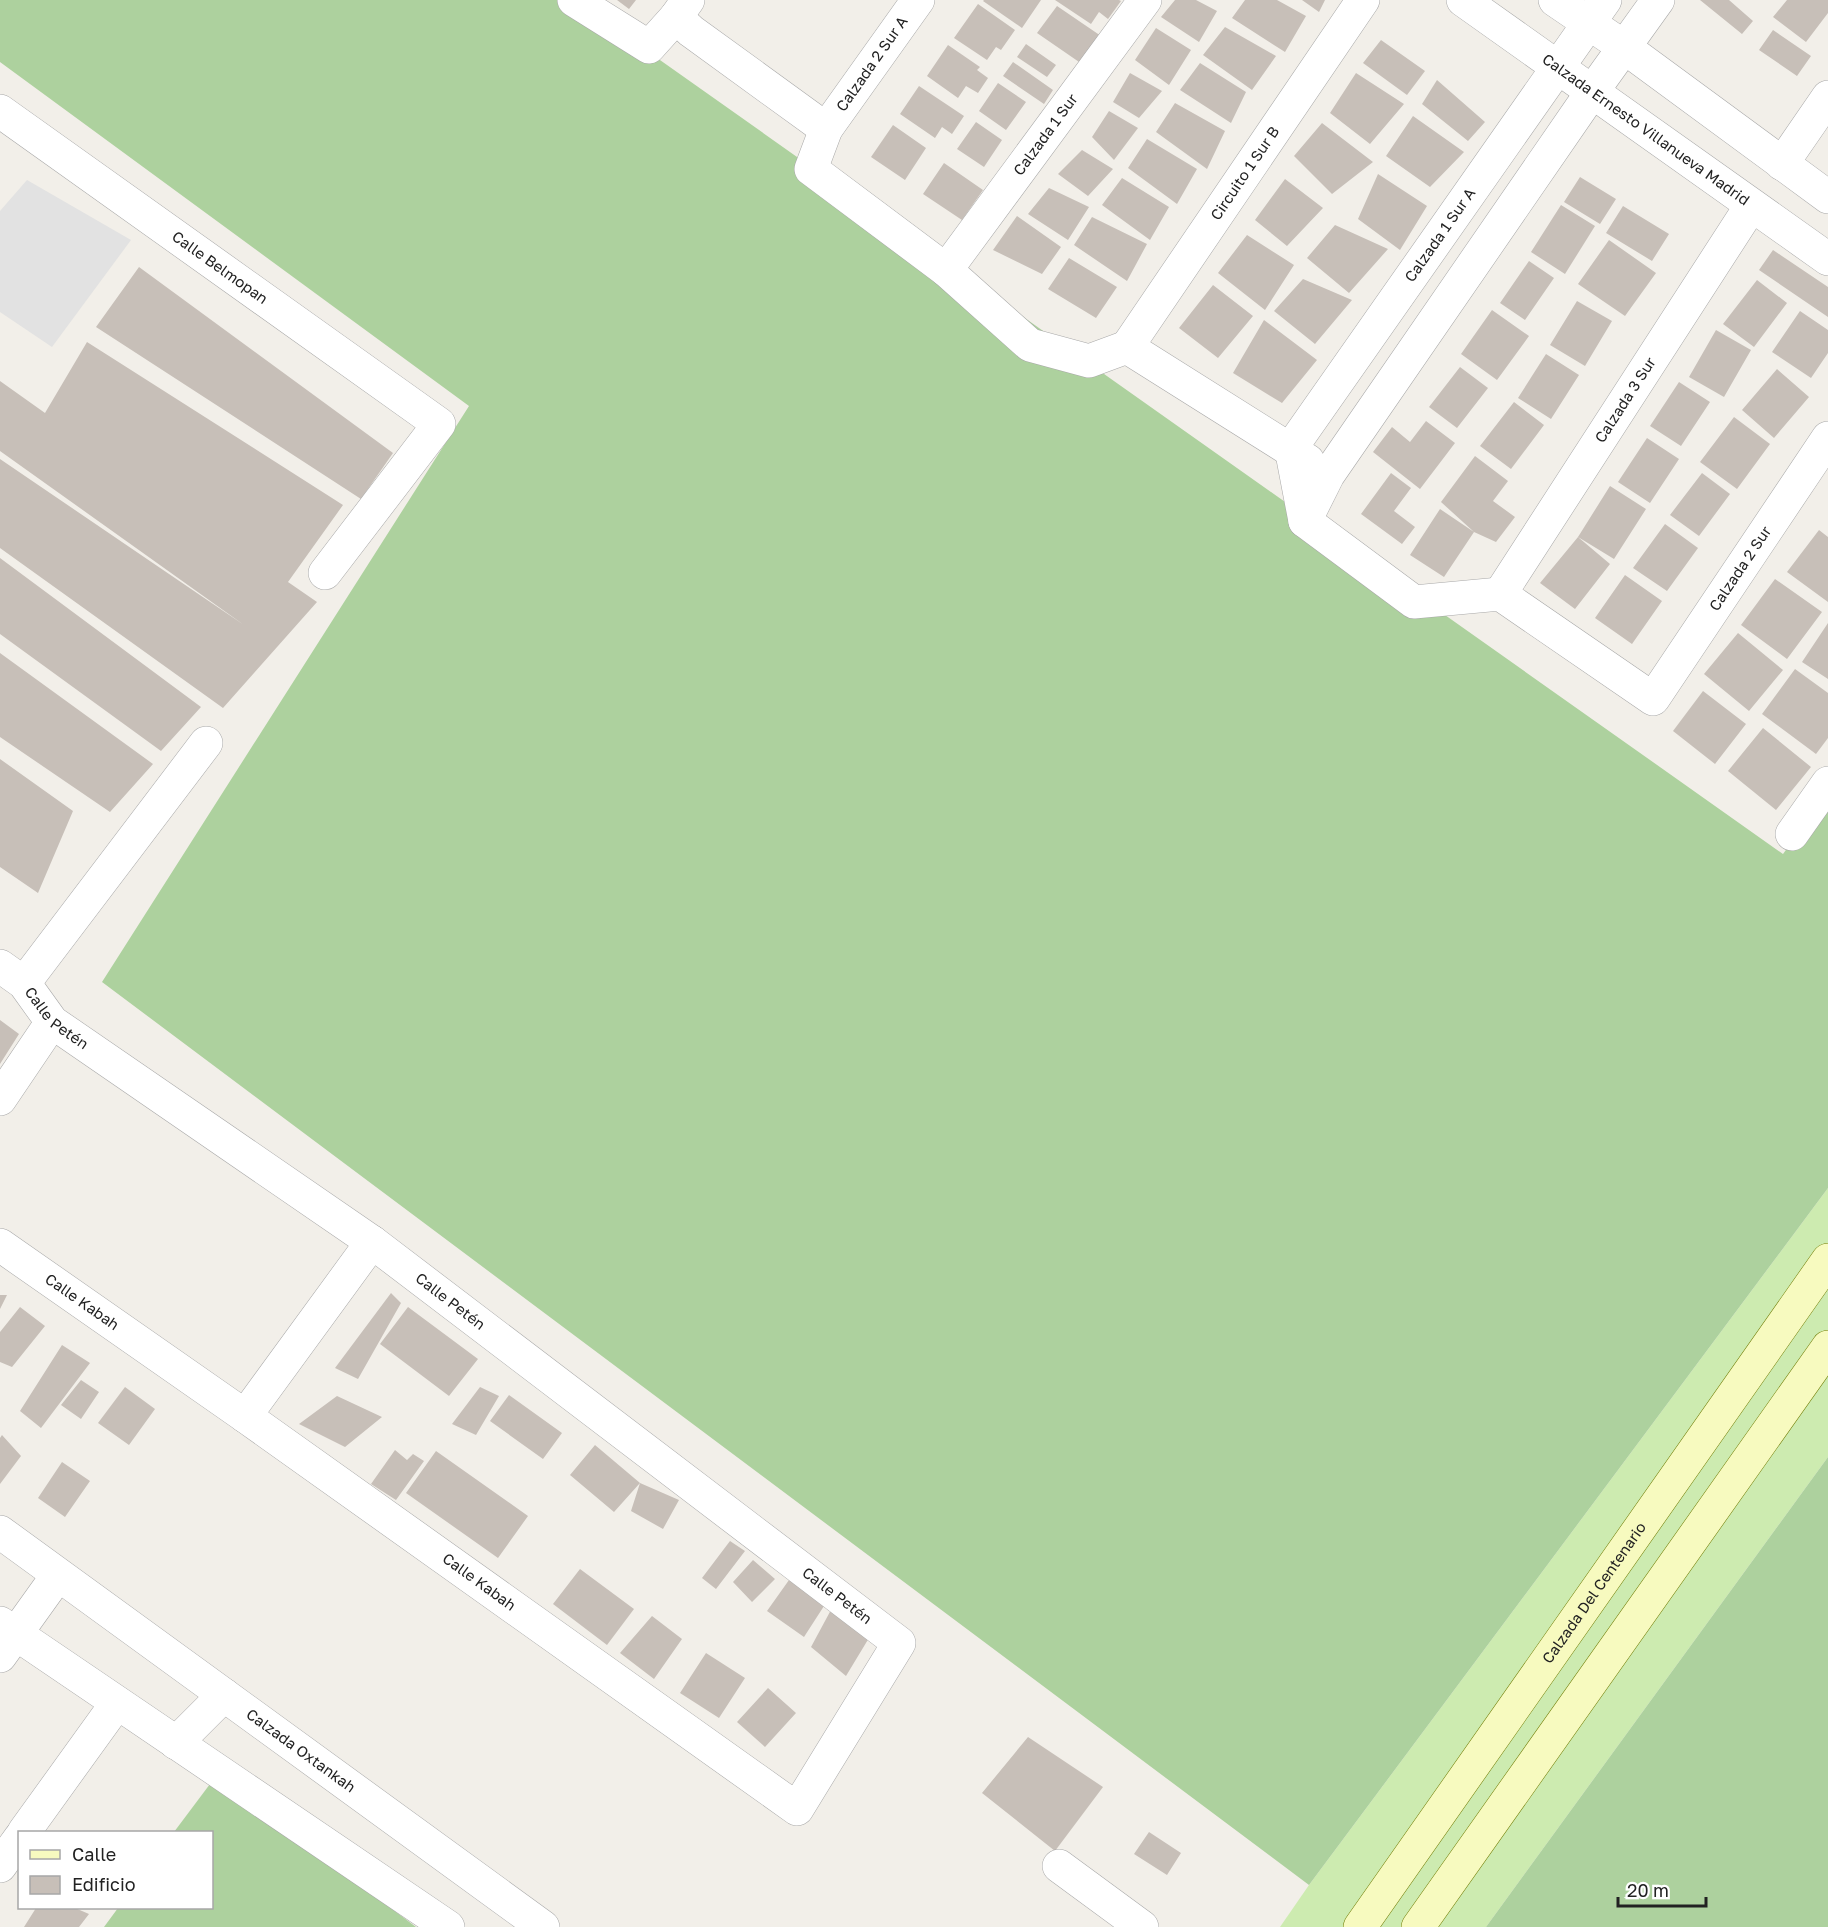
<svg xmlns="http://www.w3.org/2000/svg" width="1828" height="1927" viewBox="0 0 1828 1927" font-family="'Golos Text',sans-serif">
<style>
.grass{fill:#cdebb0}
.forest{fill:#add19e}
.parking{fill:#e2e2e2}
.building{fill:#c7bfb8}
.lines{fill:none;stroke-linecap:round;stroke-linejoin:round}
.minor-casing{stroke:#a9a9a9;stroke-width:34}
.tertiary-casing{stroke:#a9a9a9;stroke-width:34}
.secondary-casing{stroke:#707d05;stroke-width:34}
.minor{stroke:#fff;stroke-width:33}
.tertiary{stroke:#fff;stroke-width:33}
.secondary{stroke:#f7fabf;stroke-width:33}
.labels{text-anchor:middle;stroke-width:4.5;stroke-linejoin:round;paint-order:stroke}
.street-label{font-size:15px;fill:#222;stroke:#fff}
</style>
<rect width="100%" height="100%" fill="#f2efe9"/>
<path class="grass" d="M1828,1188V1457L1486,1927H1280L1309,1885Z"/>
<path class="forest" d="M0,0H575L1783,854L1828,792V1188L1309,1885L102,982L469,406L0,62Z
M1828,1457V1927H1486Z
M216,1776L416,1927H104L118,1908H212V1832H174Z"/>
<path class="parking" d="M27,180L131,240L52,347L0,312V211Z"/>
<path class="building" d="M617,0H636L629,9Z
M984,0H1041L1022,28L983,1Z
M1055,0H1119L1121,1L1108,19L1099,12L1091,24Z
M1175,0H1196L1217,11L1199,42L1161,17Z
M1245,0H1277L1306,16L1285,52L1232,18Z
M1302,0H1325L1319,12Z
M1700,0H1729L1753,21L1742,34Z
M1787,0H1828V13L1806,42L1773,17Z
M978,4L1015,30L1001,50L996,47L987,60L954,38Z
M1057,6L1101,36L1082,64L1037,33Z
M1225,27L1276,56L1252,90L1203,55Z
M1156,28L1191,50L1169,85L1135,60Z
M1773,30L1811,56L1797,76L1759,50Z
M1381,40L1425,71L1407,95L1363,63Z
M1026,44L1056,65L1047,77L1017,57Z
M948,45L980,67L977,70L988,78L978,93L966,86L958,98L927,76Z
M1013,62L1053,90L1044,104L1003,76Z
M1200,63L1246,92L1231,123L1180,90Z
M1130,73L1162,91L1139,118L1113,102Z
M1356,73L1404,104L1370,144L1330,113Z
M1437,80L1485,122L1468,141L1422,104Z
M998,83L1026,102L1006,130L979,111Z
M919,86L964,116L952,134L942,127L935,138L900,114Z
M1175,103L1225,131L1207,169L1156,132Z
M1109,111L1138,128L1114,160L1092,137Z
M1413,116L1464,152L1430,187L1386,156Z
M976,122L1002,140L984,167L957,149Z
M1322,123L1373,162L1332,194L1294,156Z
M893,125L926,148L905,180L871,157Z
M1147,139L1197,169L1177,204L1128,168Z
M1082,150L1113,169L1088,196L1058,174Z
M944,163L983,190L962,220L923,194Z
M1378,174L1427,206L1400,250L1358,219Z
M1580,177L1616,199L1600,224L1564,202Z
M1122,178L1169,207L1150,240L1102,205Z
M1285,179L1323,208L1287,246L1255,220Z
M1049,188L1089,207L1068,240L1028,214Z
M1561,205L1595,226L1565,274L1531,252Z
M1623,206L1669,234L1652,261L1606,233Z
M1017,216L1061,247L1042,274L993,250Z
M1092,217L1147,244L1127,281L1074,245Z
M1335,225L1388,249L1349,293L1307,258Z
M1247,235L1294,265L1265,310L1218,273Z
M1609,240L1656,273L1625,316L1578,284Z
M1773,250L1828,287V317L1759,270Z
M1069,258L1117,287L1096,318L1048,289Z
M1529,261L1554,278L1525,320L1500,303Z
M139,267L393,453L361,499L96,327Z
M1303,279L1352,300L1315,344L1274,311Z
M1757,280L1787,303L1754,347L1723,324Z
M1213,285L1253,316L1218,358L1179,328Z
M1577,301L1612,321L1585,366L1550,345Z
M1492,310L1529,336L1497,380L1461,354Z
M1800,311L1828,330V353L1811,378L1772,352Z
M1264,320L1317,360L1282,403L1233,373Z
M1716,330L1751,350L1724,397L1689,377Z
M87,342L343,505L288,582L317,602L223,708L0,548V459L244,625L0,451V381L45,413Z
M1546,354L1579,375L1551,419L1518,398Z
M1460,367L1488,388L1457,428L1429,407Z
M1777,369L1809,397L1774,438L1742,410Z
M1679,382L1710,402L1681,446L1650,426Z
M1514,402L1544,425L1511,469L1480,446Z
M1734,417L1770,444L1737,489L1700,462Z
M1426,421L1455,443L1420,489L1373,452L1392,427L1410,442Z
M1647,438L1679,459L1650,503L1618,482Z
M1475,456L1508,481L1493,501L1515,517L1496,542L1474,532L1441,502Z
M1391,473L1411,488L1394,511L1415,527L1402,544L1361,514Z
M1702,473L1730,494L1699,536L1670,515Z
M1610,486L1646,509L1614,559L1578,537L1610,564L1575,609L1540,583L1578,537Z
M1440,509L1474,532L1444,577L1410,555Z
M1665,524L1698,548L1667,591L1633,568Z
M1819,530L1828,537V602L1787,572Z
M0,558L201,707L161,751L0,634Z
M1625,575L1662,601L1632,644L1595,618Z
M1775,579L1822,612L1787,659L1741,625Z
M1828,623V679L1802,662Z
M1738,633L1783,670L1749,711L1704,674Z
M0,653L153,764L110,812L0,737Z
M1795,669L1828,693V738L1816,754L1762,714Z
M1703,691L1746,724L1715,764L1673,731Z
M1763,728L1811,767L1776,810L1728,771Z
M0,759L73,811L38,893L0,867Z
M0,1020L19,1034L0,1064Z
M391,1293L401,1303L358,1379L335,1368Z
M0,1295H7L0,1309Z
M20,1307L45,1326L12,1367L0,1362V1332Z
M408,1307L478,1359L449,1396L380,1344Z
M62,1345L90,1363L41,1428L20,1411Z
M81,1380L99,1392L81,1419L61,1405Z
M125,1387L155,1409L129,1445L98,1423Z
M480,1387L499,1396L476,1435L452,1424Z
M509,1395L562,1433L543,1459L490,1421Z
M337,1396L382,1417L345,1447L299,1424Z
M2,1435L21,1456L0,1484V1438Z
M595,1445L640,1483L679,1500L663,1529L631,1511L640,1483L614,1512L570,1475Z
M395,1450L407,1460L413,1454L424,1461L396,1500L371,1484Z
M436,1451L528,1516L498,1558L406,1493Z
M62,1462L90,1481L65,1517L38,1498Z
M730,1541L745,1551L716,1589L702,1578Z
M753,1560L775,1579L752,1602L733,1582Z
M580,1569L634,1609L607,1645L553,1604Z
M789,1580L824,1606L804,1637L767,1611Z
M832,1608L872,1633L846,1676L811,1647Z
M652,1616L682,1639L654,1679L620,1653Z
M706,1653L745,1678L719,1718L680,1693Z
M768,1688L796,1713L765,1747L737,1722Z
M1028,1737L1103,1787L1055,1851L982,1793Z
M1149,1832L1181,1853L1167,1875L1134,1854Z
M36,1908H75L89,1914L79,1927H24Z"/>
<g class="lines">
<g class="minor-casing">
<g id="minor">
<path d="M574,0L649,47L676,17L688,0"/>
<path d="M918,0L826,129L811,169L946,270L1030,345L1089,361L1127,347"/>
<path d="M676,17L691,31L826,129"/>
<path id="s1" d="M0,111L439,424L325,573"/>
<path d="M1782,164L1828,97"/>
<path id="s2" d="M946,270L1145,0"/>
<path id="s3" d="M1127,347L1363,0"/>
<path d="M1127,347L1308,461"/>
<path id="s4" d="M1291,448L1305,521L1414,602L1500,594L1653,699L1828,438"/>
<path id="s5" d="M1291,448L1605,0"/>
<path d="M1305,521L1328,475L1592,92L1658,0"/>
<path id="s6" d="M1500,594L1751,206"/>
<path d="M1792,834L1828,783"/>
<path id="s7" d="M0,966L24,983L52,1022L372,1242L899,1643L797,1809L245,1416L0,1245"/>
<path d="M24,983L206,743"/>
<path d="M0,1099L52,1022"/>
<path d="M245,1416L372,1242"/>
<path id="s8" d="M0,1532L543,1927"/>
<path d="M0,1623L448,1927"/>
<path d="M0,1656L58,1575"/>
<path d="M176,1743L224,1695"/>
<path d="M24,1832L117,1703"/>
<path d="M0,1866L20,1838"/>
<path d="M1059,1866L1142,1927"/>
</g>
</g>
<g class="tertiary-casing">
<g id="tertiary">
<path id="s9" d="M1463,0L1828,259"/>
<path d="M1555,0L1624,47L1828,197"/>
</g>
</g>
<g class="secondary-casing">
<g id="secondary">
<path id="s10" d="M1360,1927L1828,1260"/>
<path d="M1418,1927L1828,1347"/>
</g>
</g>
<use href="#minor" class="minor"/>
<use href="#tertiary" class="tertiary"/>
<use href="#secondary" class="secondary"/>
</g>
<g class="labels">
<g class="street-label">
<text transform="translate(872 64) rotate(-55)" y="5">Calzada 2 Sur A</text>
<text dy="5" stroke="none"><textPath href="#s9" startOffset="224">Calzada Ernesto Villanueva Madrid</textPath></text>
<text dy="5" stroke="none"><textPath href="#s2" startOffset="168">Calzada 1 Sur</textPath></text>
<text dy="5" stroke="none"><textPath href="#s3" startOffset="210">Circuito 1 Sur B</textPath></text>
<text dy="5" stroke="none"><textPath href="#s5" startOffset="260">Calzada 1 Sur A</textPath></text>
<text dy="5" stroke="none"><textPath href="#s1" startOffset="270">Calle Belmopan</textPath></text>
<text dy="5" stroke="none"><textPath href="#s6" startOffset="231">Calzada 3 Sur</textPath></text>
<text dy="5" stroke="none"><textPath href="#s4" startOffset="639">Calzada 2 Sur</textPath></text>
<text dy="5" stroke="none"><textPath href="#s7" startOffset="78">Calle Petén</textPath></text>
<text dy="5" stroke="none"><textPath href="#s7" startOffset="564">Calle Petén</textPath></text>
<text transform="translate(82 1302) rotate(35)" y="5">Calle Kabah</text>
<text transform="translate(479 1582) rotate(36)" y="5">Calle Kabah</text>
<text dy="5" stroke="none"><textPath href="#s10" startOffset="408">Calzada Del Centenario</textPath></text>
<text dy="5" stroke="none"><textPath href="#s7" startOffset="1050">Calle Petén</textPath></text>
<text dy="5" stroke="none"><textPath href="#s8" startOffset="372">Calzada Oxtankah</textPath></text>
</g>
</g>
<rect x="18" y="1831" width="195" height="78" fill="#ffffff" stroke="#a7a7a7" stroke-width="1.5"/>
<rect x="30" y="1850" width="30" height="9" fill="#f7fabf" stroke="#a7a7a7" stroke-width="1.5"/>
<text x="72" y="1861" font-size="18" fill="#222222">Calle</text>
<rect x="30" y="1876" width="30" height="18" fill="#c7bfb8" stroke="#a7a7a7" stroke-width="1.5"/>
<text x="72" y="1891" font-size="18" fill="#222222">Edificio</text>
<path d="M1618 1897v9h88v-9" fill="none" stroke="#222222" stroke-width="3"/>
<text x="1627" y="1897" font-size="18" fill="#222222" stroke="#ffffff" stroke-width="4.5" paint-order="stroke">20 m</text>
</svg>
